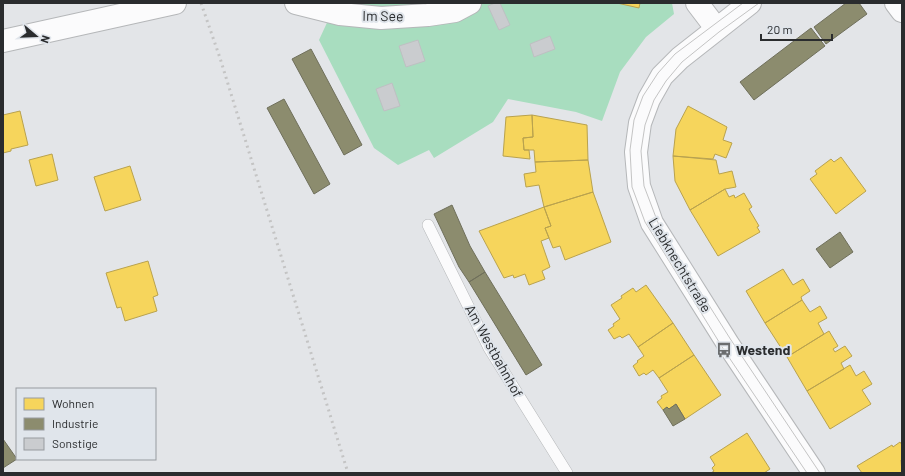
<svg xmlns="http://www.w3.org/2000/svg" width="905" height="476" viewBox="0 0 905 476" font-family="Barlow,sans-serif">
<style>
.green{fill:#a8ddbf}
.homes{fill:#f6d55c;stroke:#b9a24e}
.industry{fill:#8c8c6e;stroke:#6f6f5b}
.building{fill:#cacccf;stroke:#bec0c2}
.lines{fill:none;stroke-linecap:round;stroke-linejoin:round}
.service-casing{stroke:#b5b7b9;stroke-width:12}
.minor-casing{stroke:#b5b7b9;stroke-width:24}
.tertiary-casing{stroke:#b5b7b9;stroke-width:24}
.service{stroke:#fbfbfc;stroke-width:11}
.minor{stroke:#fbfbfc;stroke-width:22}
.tertiary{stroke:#fbfbfc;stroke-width:22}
.tram{stroke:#c4c4c4;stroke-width:1}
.rail{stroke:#c4c4c4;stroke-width:3;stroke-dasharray:2 4;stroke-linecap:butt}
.labels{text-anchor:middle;stroke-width:4;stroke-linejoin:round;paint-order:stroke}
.street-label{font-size:14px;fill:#2a2c2e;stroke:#e0e5eb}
.poi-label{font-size:14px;font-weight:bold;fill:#2a2c2e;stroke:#e0e5eb;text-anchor:start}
</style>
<rect width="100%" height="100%" fill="#e3e5e8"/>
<path class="green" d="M325,3H448L419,8L331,4Z
M482,3H672L674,14L646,37L620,72L602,121L576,112L508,99L493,122L434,158L429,150L398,165L374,148L319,40L331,14L469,10Z"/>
<path class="homes" d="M617,3H640L639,8Z
M688,106L727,127L723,140L732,143L726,158L715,154L713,159L673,156L676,129Z
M20,111L28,145L11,149V151L3,153V115Z
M532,115L533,137L523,138L524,150H529L530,159L503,156L506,117Z
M532,115L587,125L588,160L535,162L534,150H524L523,138L533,137Z
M52,154L58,180L36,186L29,160Z
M673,156L716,160L719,174L732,171L736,187L725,189L690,210L675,181Z
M841,157L866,191L836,214L810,179L817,174L815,171L831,159L834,162Z
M588,160L593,192L544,207L539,185L526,187L524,174L536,172L535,162Z
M130,166L141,200L105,211L94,177Z
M725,189L729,197L734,195L735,198L744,193L752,207L749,209L759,226L757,227L760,232L718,256L690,210Z
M593,192L611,242L565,260L560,246L553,248L545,228L551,226L544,207Z
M544,207L551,226L545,228L549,238L541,241L550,267L542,271L545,279L529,285L525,274L514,278L513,275L504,278L479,231Z
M148,261L158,295L153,297L157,311L125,321L121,307L117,308L106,273Z
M783,269L793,285L803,279L810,291L801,297L802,300L765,323L746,291Z
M646,285L673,323L638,347L629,334L622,338L620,336L614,339L608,330L614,326L613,324L620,319L611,305L622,298L621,296L633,288L636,292Z
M802,300L810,312L820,306L827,318L818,323L824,334L787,357L765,323Z
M673,323L694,355L659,378L653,370L646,375L644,373L639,376L633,366L638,362L637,361L644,356L638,347Z
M829,331L838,346L833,349L835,352L845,346L852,356L841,363L844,369L807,391L787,357Z
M694,355L721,395L685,419L676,404L669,409L667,407L663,410L657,402L662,398L661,396L668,392L659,378Z
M850,365L856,376L864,371L872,384L862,390L871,404L830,429L807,391Z
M747,433L770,469L764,473H711L714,471L712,468L715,465L710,457Z
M900,442L902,445V459L901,460L902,473H862L857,466L892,445L893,447Z"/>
<path class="industry" d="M846,3H859L867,14L826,44L814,27Z
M811,28L825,46L754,100L740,82Z
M311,49L362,145L344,155L292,59Z
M284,99L330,184L314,194L267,108Z
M452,205L470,246L485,272L469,282L459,267L434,214Z
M840,232L853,252L830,268L816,249Z
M485,272L542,365L526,375L469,282Z
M676,404L685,419L673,426L663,410L667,407L669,409Z
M3,439L17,459L3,468Z"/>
<path class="building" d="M495,3H500L510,25L499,30L488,6Z
M550,36L555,49L534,57L530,44Z
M418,40L425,61L406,67L399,46Z
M392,83L400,106L384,111L376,89Z"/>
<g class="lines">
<g class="service-casing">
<path id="service" d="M428,225L489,348L567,473"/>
</g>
<g class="minor-casing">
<path id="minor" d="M296,3L340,14L381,18L428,15L455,11L470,3
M697,3L716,28
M896,3L902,11
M3,41L175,3"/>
</g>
<g class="tertiary-casing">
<path id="tertiary" d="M750,3L680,58L662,76L649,99L640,123L636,152L639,186L652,223L728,344L814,473"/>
</g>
<use href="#service" class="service"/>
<use href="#minor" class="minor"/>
<use href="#tertiary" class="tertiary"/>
<path class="tram" d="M743,3L675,54L658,73L643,96L634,120L630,150L632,187L645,222L724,350L807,473
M759,3L719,32L682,62L666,81L654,100L645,125L641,151L644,186L660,228L731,340L820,473"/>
<path class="rail" d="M201,3L220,58L348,473"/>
</g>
<defs>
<g id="bus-bare" transform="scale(1.2)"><path d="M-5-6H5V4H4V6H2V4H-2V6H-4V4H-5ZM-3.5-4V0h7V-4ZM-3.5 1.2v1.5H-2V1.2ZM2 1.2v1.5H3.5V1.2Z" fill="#6b6d6f" stroke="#e0e5eb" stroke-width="2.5" paint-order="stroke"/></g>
</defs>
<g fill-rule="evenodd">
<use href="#bus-bare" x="724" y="350"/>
</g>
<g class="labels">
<g class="street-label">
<text transform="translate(383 16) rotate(1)" y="5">Im See</text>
<text transform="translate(680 265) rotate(59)" y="5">Liebknechtstraße</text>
<text transform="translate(494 351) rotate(61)" y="5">Am Westbahnhof</text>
</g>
<g class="poi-label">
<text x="736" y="355">Westend</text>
</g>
</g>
<rect width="905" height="476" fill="none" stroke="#2a2c2e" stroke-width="8"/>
<rect x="16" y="388" width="140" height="72" fill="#e0e5eb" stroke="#979b9f"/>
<rect x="24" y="398" width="20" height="12" fill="#f6d55c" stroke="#979b9f"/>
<text x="52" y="408" font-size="12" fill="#2a2c2e">Wohnen</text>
<rect x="24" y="418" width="20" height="12" fill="#8c8c6e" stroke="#979b9f"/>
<text x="52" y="428" font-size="12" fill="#2a2c2e">Industrie</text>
<rect x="24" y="438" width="20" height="12" fill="#cacccf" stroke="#979b9f"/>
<text x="52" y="448" font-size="12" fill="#2a2c2e">Sonstige</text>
<g transform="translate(36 36) rotate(109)" stroke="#e0e5eb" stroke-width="3" paint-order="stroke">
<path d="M0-3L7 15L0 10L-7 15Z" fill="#2a2c2e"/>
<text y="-6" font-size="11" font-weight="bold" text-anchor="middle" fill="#2a2c2e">N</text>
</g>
<path d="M761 34v6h71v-6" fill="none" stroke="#2a2c2e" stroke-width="2"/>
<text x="767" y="34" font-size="12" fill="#2a2c2e" stroke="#e0e5eb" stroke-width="3" paint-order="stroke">20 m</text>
</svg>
